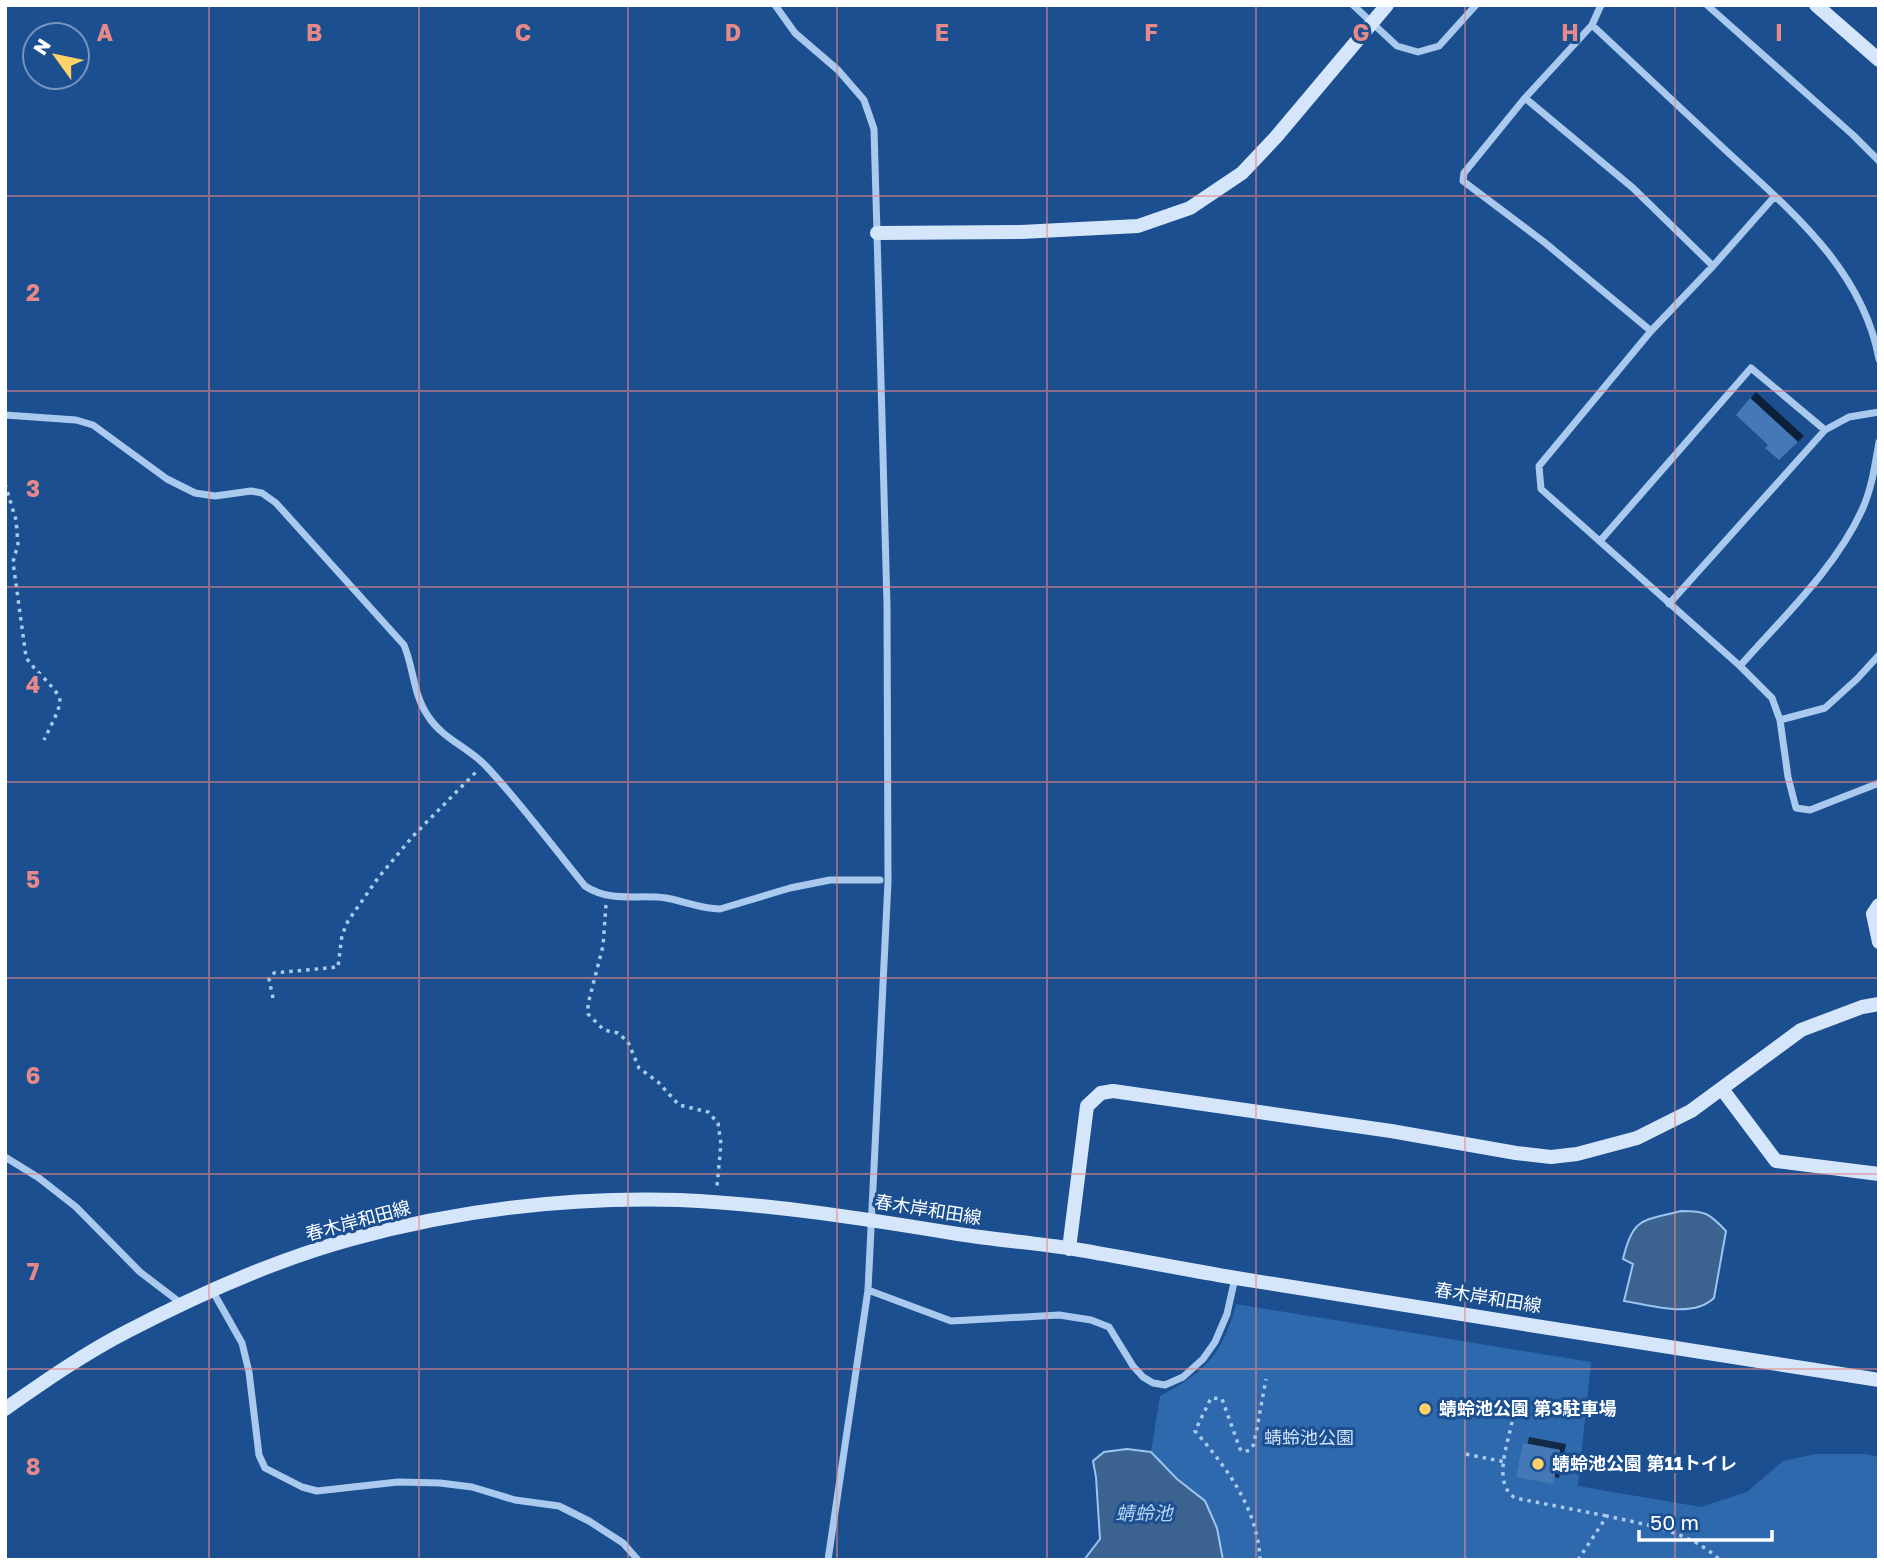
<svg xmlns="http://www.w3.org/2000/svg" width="1884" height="1565" viewBox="0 0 1884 1565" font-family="'Golos Text','Noto Sans JP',sans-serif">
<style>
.green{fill:#2e69ad}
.water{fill:#3c6290;stroke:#9cc4f0;stroke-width:2}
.building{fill:#4478b7;filter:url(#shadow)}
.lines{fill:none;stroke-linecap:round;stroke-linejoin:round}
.path{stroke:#a9c9ee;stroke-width:3.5;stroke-dasharray:3.5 5;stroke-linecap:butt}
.street{stroke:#a9c9ee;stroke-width:7}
.secondary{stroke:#d6e6fa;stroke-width:14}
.grid{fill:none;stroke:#e88989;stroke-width:2;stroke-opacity:0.55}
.poi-dot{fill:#ffd166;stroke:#1b4f8f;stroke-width:2.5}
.labels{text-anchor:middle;stroke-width:6;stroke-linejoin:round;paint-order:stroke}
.street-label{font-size:18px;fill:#fff;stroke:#1b4f8f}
.poi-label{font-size:18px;font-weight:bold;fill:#fff;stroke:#1b4f8f;text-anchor:start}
.park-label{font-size:18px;fill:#cfe3fa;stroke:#1b4f8f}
.water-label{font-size:19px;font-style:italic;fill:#b5d3f5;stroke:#1b4f8f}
.grid-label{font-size:23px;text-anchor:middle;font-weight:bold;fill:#e88989;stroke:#1b4f8f;stroke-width:6;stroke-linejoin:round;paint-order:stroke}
</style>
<defs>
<filter id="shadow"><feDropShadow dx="6" dy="-6" stdDeviation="0" flood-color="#0009"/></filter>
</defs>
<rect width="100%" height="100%" fill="#1b4f8f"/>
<path class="green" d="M1236,1304L1591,1362L1578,1486L1701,1507L1747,1492L1783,1461L1816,1454H1866L1879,1457V1560H1223L1217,1528L1205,1501L1177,1479L1151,1452L1160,1396C1205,1372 1223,1354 1236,1304Z"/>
<path class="water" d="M1681,1211C1706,1211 1709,1213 1726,1231L1714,1298C1692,1319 1651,1305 1624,1301L1633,1264L1623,1259C1633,1216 1643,1221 1681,1211Z
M1127,1449L1151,1452L1177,1479L1205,1501L1217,1528L1223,1560H1084L1100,1539L1096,1477L1093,1461L1104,1452Z"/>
<path class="building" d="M1750,398L1798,442L1779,460L1765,448L1768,445L1736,415Z
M1523,1443L1560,1450L1553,1484L1516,1477Z"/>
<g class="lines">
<path class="path" d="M5,484L16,520L18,544L13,562L26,657C32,669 61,691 60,702C58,714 49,729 44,740
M606,905L603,946L588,1004V1014L604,1030L618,1033L628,1042L639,1068L658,1082L679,1105L708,1112L718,1123L721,1144L717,1186
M273,998L269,979L274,973L338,967L342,935L348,921L378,878L413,836L477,771
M1512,1422C1508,1444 1492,1483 1515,1498L1607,1516
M1466,1454L1505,1462
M1260,1560C1258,1509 1227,1468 1195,1431L1211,1398L1222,1399L1240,1449L1244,1452L1250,1450L1254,1444L1266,1379
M1578,1560L1607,1516C1647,1525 1689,1531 1720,1560"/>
<path class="street" d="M775,5L795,33L838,70L864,100L874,129L877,233L887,605L888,882L868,1290L828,1560
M1353,5L1397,46L1418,52L1439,46L1476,5
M1601,5L1592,25L1525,98L1464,173L1463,181L1544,242L1651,331
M1707,5L1853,135L1879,161
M1592,25C1635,65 1677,105 1720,145C1785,206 1862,266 1879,359
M1525,98L1633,188L1713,266
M1775,196L1713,266L1651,331L1539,466L1541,489L1740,666L1772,698L1780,720L1788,777L1796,808L1810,810L1879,783
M5,415L76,420L93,425L167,479L195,493L215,496L251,491L262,493L276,503L404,645C414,669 413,694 428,716C442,738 467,747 485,765C521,803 552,846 585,886C611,903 637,894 666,898C684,901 701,909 720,909L790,888L830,880H880
M1600,541L1751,368L1825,430
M1669,604L1825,430L1849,417L1879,412
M1740,666C1783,617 1835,569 1862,510C1872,488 1875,465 1879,442
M1780,720L1825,708L1857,679L1879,655
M5,1157L39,1178L76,1207L140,1272L182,1304
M212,1290L242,1343L249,1372L259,1455L265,1468L302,1487L317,1491L398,1482L440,1483L472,1487L515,1500L559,1506L589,1521L623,1543L638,1560
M868,1290L951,1321L1059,1315L1091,1320L1109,1327L1133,1366L1143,1377L1153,1383L1165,1385L1183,1377L1203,1359L1215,1342L1227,1314L1235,1278"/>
<path class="secondary" d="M1816,5L1879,60
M877,233L1021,232L1138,226L1190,208L1242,173L1276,137L1387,5
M1879,905L1873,914L1879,942
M1722,1089L1776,1161L1879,1174
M1069,1249L1087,1106L1101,1093L1113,1091L1391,1131L1516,1153L1551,1157L1577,1154L1637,1138L1691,1111L1801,1030L1862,1007L1879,1004
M5,1409C45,1381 85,1353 128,1331C199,1294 275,1260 352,1239C457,1210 570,1197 679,1200C773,1204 866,1219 958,1234C997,1240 1035,1243 1074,1249C1128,1258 1182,1269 1236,1278C1450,1313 1665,1346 1879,1380"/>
</g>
<path class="grid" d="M209,5V1560M419,5V1560M628,5V1560M837,5V1560M1047,5V1560M1256,5V1560M1465,5V1560M1675,5V1560M5,196H1879M5,391H1879M5,587H1879M5,782H1879M5,978H1879M5,1174H1879M5,1369H1879"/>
<g class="poi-dot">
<circle cx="1425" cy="1409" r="7"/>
<circle cx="1538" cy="1464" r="7"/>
</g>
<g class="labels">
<g class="street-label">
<text transform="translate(928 1210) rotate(9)" y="6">春木岸和田線</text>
<text transform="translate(358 1221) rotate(-15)" y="6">春木岸和田線</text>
<text transform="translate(1488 1298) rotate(9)" y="6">春木岸和田線</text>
</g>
<g class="poi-label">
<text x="1439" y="1415">蜻蛉池公園 第3駐車場</text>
<text x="1552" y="1470">蜻蛉池公園 第11トイレ</text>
</g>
<g class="park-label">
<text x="1309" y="1444">蜻蛉池公園</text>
</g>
<g class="water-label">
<text x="1144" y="1520">蜻蛉池</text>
</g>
</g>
<g class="grid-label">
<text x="105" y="41">A</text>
<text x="314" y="41">B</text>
<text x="523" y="41">C</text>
<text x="733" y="41">D</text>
<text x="942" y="41">E</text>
<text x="1151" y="41">F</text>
<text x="1361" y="41">G</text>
<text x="1570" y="41">H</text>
<text x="1779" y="41">I</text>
<text x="33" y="301">2</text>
<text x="33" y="497">3</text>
<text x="33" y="693">4</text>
<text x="33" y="888">5</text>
<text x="33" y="1084">6</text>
<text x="33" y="1280">7</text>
<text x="33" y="1475">8</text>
</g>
<rect width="1884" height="1565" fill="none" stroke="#ffffff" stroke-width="14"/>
<g transform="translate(56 56) rotate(303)"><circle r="33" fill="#1b4f8f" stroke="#7695bc" stroke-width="2"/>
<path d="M0-5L12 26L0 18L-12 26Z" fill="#ffd166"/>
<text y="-10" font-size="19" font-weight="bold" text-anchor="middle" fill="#ffffff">N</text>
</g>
<path d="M1639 1530v10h133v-10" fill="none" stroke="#ffffff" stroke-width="3.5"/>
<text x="1650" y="1530" font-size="21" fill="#ffffff" stroke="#1b4f8f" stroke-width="5" paint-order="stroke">50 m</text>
</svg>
